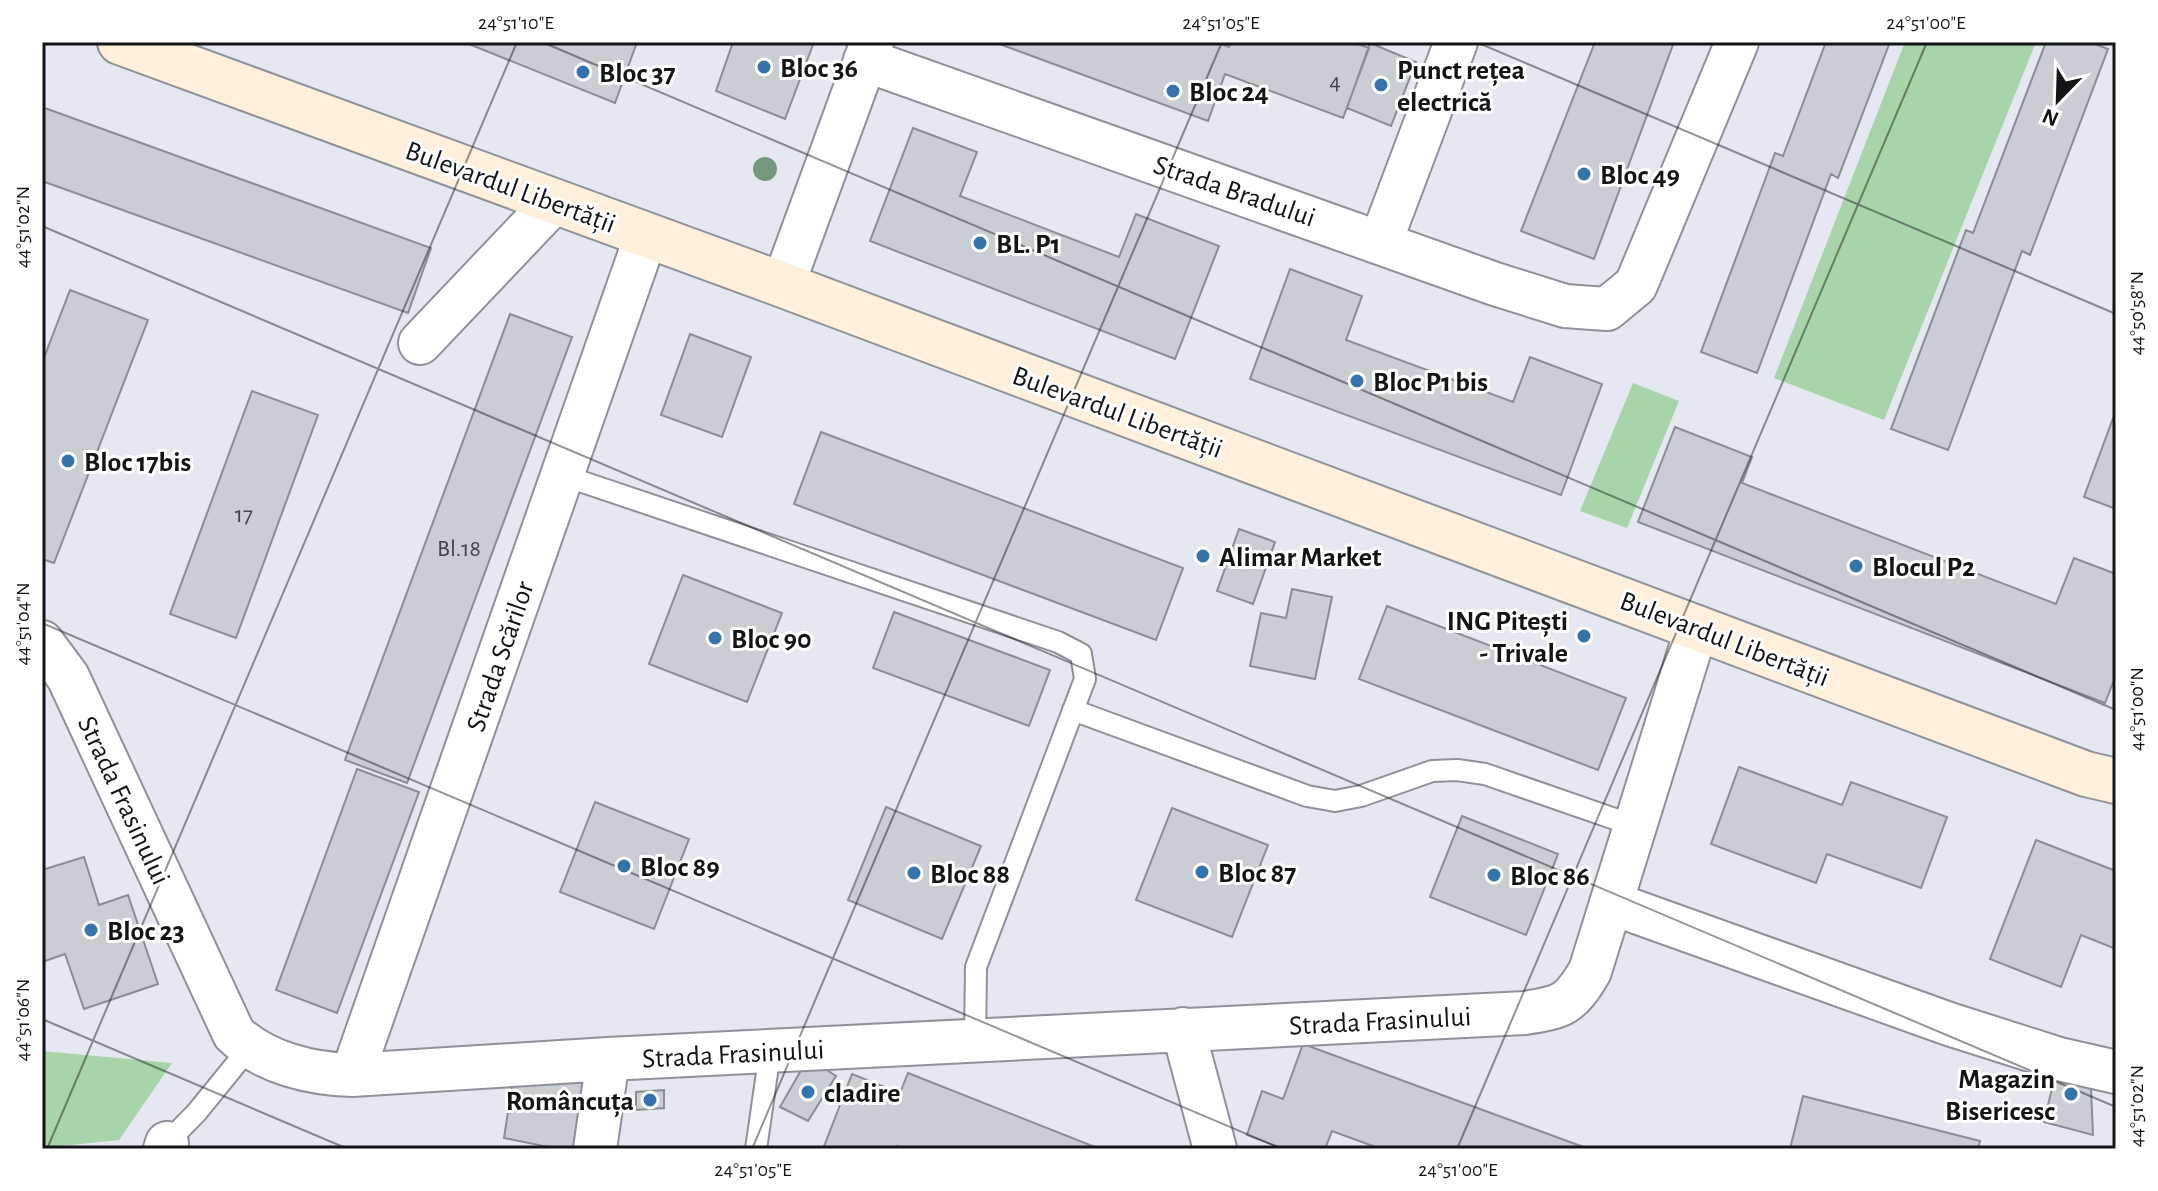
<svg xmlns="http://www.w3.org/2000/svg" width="2158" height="1191" viewBox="0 0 2158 1191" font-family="'Alegreya Sans',sans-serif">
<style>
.green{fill:#a7d4a9}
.building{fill:#c9cdd4;stroke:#8a8d94;stroke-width:2}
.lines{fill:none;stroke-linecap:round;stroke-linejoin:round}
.lane-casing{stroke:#8e9198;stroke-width:24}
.street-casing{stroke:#8e9198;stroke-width:46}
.secondary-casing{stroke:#8e9198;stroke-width:48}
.lane{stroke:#fff;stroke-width:20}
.street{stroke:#fff;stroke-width:42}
.secondary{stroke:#fef0db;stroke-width:44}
.tree{fill:#72997d}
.ticks{fill:none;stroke:#131417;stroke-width:2;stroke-opacity:0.45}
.poi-dot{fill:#3474ab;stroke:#fff;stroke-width:3}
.labels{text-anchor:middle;stroke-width:6;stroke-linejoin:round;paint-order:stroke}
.number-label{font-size:24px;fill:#404246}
.poi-label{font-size:28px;font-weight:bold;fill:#131417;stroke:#fff;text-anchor:start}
.street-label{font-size:28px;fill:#131417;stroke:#fff}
.neatline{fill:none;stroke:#131417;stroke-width:3}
.ticks-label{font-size:20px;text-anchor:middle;fill:#131417}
</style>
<rect width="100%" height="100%" fill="#e5e8f0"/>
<path class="green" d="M1905,42H2036L1884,420L1774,378Z
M1633,383L1679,401L1627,528L1580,511Z
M42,1051L172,1063L119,1140L42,1148Z"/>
<path class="building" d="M464,42H637L615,103Z
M733,42H814L785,119L716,91Z
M994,42H1216L1229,47L1231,42H1352L1369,48L1343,118L1225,74L1208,121Z
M1595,42H1674L1594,259L1521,231Z
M1826,42H1890L1838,178L1831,174L1757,373L1701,352L1775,153L1783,156Z
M2046,42H2090L2108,49L2030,255L2022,251L1948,450L1891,429L1966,230L1973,233Z
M1370,43L1416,62L1391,126L1347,108Z
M42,107L431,248L408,313L42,181Z
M913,128L977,152L960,196L1119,257L1136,214L1219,246L1175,359L870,241Z
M1290,269L1362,296L1346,340L1513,402L1530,357L1602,384L1561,495L1250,379Z
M70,290L148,320L54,563L42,559V363Z
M510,314L572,337L407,783L345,760Z
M690,334L751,357L722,437L661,415Z
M252,391L318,415L236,638L170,614Z
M2116,410V509L2084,497Z
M1675,427L1752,457L1742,483L2056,604L2074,558L2116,574V675L2105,703L1638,522Z
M821,432L1183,568L1156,640L794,504Z
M1239,529L1275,542L1253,604L1217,591Z
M683,575L782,613L747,702L649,664Z
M1292,589L1332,597L1315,679L1250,666L1261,613L1286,618Z
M1387,606L1626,698L1598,770L1359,679Z
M894,612L1050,670L1029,726L873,668Z
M1739,767L1842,805L1851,782L1947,817L1921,888L1827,854L1816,883L1711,844Z
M357,769L419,792L337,1013L276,990Z
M595,802L689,839L654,929L560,892Z
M886,807L981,846L942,939L848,900Z
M1172,808L1268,845L1232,937L1136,900Z
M1462,816L1558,854L1526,935L1430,897Z
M2036,840L2116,871V949L2081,935L2061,987L1990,959Z
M84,857L99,905L128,895L158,984L84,1009L65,954L42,962V870Z
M1303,1044L1589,1149H1381L1332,1131L1325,1149H1284L1247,1135L1262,1091L1283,1099Z
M808,1058L836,1076L808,1121L780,1107Z
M2059,1059L2090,1066L2093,1135L2044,1122Z
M908,1073L1100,1149H906L897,1146L896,1149H823L852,1074L900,1093Z
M584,1074L573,1149H558L504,1138L513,1079Z
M664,1090V1108L636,1110V1092Z
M1803,1096L1980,1141L1978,1149H1790Z"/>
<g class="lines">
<g class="lane-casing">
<path id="lane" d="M562,475L1058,642L1081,654L1085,679L976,967L975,1041
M1073,710L1307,796L1335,801L1361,796L1432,771L1457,770L1485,774L1635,826
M164,1146L197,1112L249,1048
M756,1149L770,1052"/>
</g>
<g class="street-casing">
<path id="street" d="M865,60L1495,284L1565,306L1607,309L1636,285L1737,42
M1381,241L1456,42
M783,285L872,42
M420,343L554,202
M42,642L68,677L234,1034C265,1063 311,1074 352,1075L608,1059L1525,1013C1563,1007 1570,1005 1590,971L1697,627
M1611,903L1949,1024L2059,1059L2116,1072
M1183,1029L1215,1149
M352,1075L646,236
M165,1149L167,1143
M595,1149L608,1059"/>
</g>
<g class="secondary-casing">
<path id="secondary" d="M120,42L783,285L2086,774L2116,781"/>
</g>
<use href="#lane" class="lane"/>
<use href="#street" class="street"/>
<use href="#secondary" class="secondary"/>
</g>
<circle class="tree" cx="765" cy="169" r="12"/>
<path class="ticks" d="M542,42L2116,710M1476,42L2116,314M42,226L2116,1107M42,623L1282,1149M42,1019L348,1149M47,1149L517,42M752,1149L1222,42M1457,1149L1927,42"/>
<g class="poi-dot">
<circle cx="764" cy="67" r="8"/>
<circle cx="583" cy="72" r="8"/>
<circle cx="1381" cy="85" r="8"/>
<circle cx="1173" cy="91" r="8"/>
<circle cx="1584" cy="174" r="8"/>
<circle cx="980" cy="243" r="8"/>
<circle cx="1357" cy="381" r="8"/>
<circle cx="68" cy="461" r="8"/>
<circle cx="1203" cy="556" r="8"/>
<circle cx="1856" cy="566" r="8"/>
<circle cx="1584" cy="636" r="8"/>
<circle cx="715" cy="638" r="8"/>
<circle cx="624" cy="866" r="8"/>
<circle cx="1202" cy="872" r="8"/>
<circle cx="914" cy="873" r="8"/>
<circle cx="1494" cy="875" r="8"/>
<circle cx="91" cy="930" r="8"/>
<circle cx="808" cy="1092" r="8"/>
<circle cx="2071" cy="1094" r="8"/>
<circle cx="650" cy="1100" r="8"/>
</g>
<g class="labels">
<g class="number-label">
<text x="1335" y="89">4</text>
<text x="244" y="522">17</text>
<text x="459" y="556">Bl.18</text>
</g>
<g class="poi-label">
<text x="780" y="77">Bloc 36</text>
<text x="1397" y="79">Punct rețea<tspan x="1397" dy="32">electrică</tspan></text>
<text x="599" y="82">Bloc 37</text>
<text x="1189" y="101">Bloc 24</text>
<text x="1600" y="184">Bloc 49</text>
<text x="996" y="253">BL. P1</text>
<text x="1373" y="391">Bloc P1 bis</text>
<text x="84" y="471">Bloc 17bis</text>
<text x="1219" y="566">Alimar Market</text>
<text x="1872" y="576">Blocul P2</text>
<text x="1568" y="630" text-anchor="end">ING Pitești<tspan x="1568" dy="32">- Trivale</tspan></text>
<text x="731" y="648">Bloc 90</text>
<text x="640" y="876">Bloc 89</text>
<text x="1218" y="882">Bloc 87</text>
<text x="930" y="883">Bloc 88</text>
<text x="1510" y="885">Bloc 86</text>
<text x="107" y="940">Bloc 23</text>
<text x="2055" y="1088" text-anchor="end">Magazin<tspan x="2055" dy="32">Bisericesc</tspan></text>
<text x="824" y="1102">cladire</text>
<text x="634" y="1110" text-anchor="end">Româncuța</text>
</g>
<g class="street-label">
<text transform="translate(511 186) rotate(20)" y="10">Bulevardul Libertății</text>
<text transform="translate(1235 190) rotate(19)" y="10">Strada Bradului</text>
<text transform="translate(1118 411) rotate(20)" y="10">Bulevardul Libertății</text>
<text transform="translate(1725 638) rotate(21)" y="10">Bulevardul Libertății</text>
<text transform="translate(499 656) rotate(-71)" y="10">Strada Scărilor</text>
<text transform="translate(125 800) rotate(65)" y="10">Strada Frasinului</text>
<text transform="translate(1380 1020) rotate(-3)" y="10">Strada Frasinului</text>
<text transform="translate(733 1053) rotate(-3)" y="10">Strada Frasinului</text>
</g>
</g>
<rect width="2158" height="1191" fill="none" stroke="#ffffff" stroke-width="88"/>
<g transform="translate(2058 100) rotate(203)" stroke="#ffffff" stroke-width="6" paint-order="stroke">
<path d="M0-6L14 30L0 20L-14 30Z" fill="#131417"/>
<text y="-12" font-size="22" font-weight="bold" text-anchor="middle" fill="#131417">N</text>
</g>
<rect x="44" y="44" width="2070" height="1103" class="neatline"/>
<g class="ticks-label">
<text x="516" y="29">24°51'10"E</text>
<text x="1221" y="29">24°51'05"E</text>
<text x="1926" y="29">24°51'00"E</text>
<text transform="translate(22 227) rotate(-90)" y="7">44°51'02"N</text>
<text transform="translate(2136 313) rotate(-90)" y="7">44°50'58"N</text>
<text transform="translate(22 624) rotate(-90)" y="7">44°51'04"N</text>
<text transform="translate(2136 709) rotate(-90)" y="7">44°51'00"N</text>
<text transform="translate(22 1020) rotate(-90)" y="7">44°51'06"N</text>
<text transform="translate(2136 1106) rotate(-90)" y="7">44°51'02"N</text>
<text x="753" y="1176">24°51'05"E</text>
<text x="1458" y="1176">24°51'00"E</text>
</g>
</svg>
